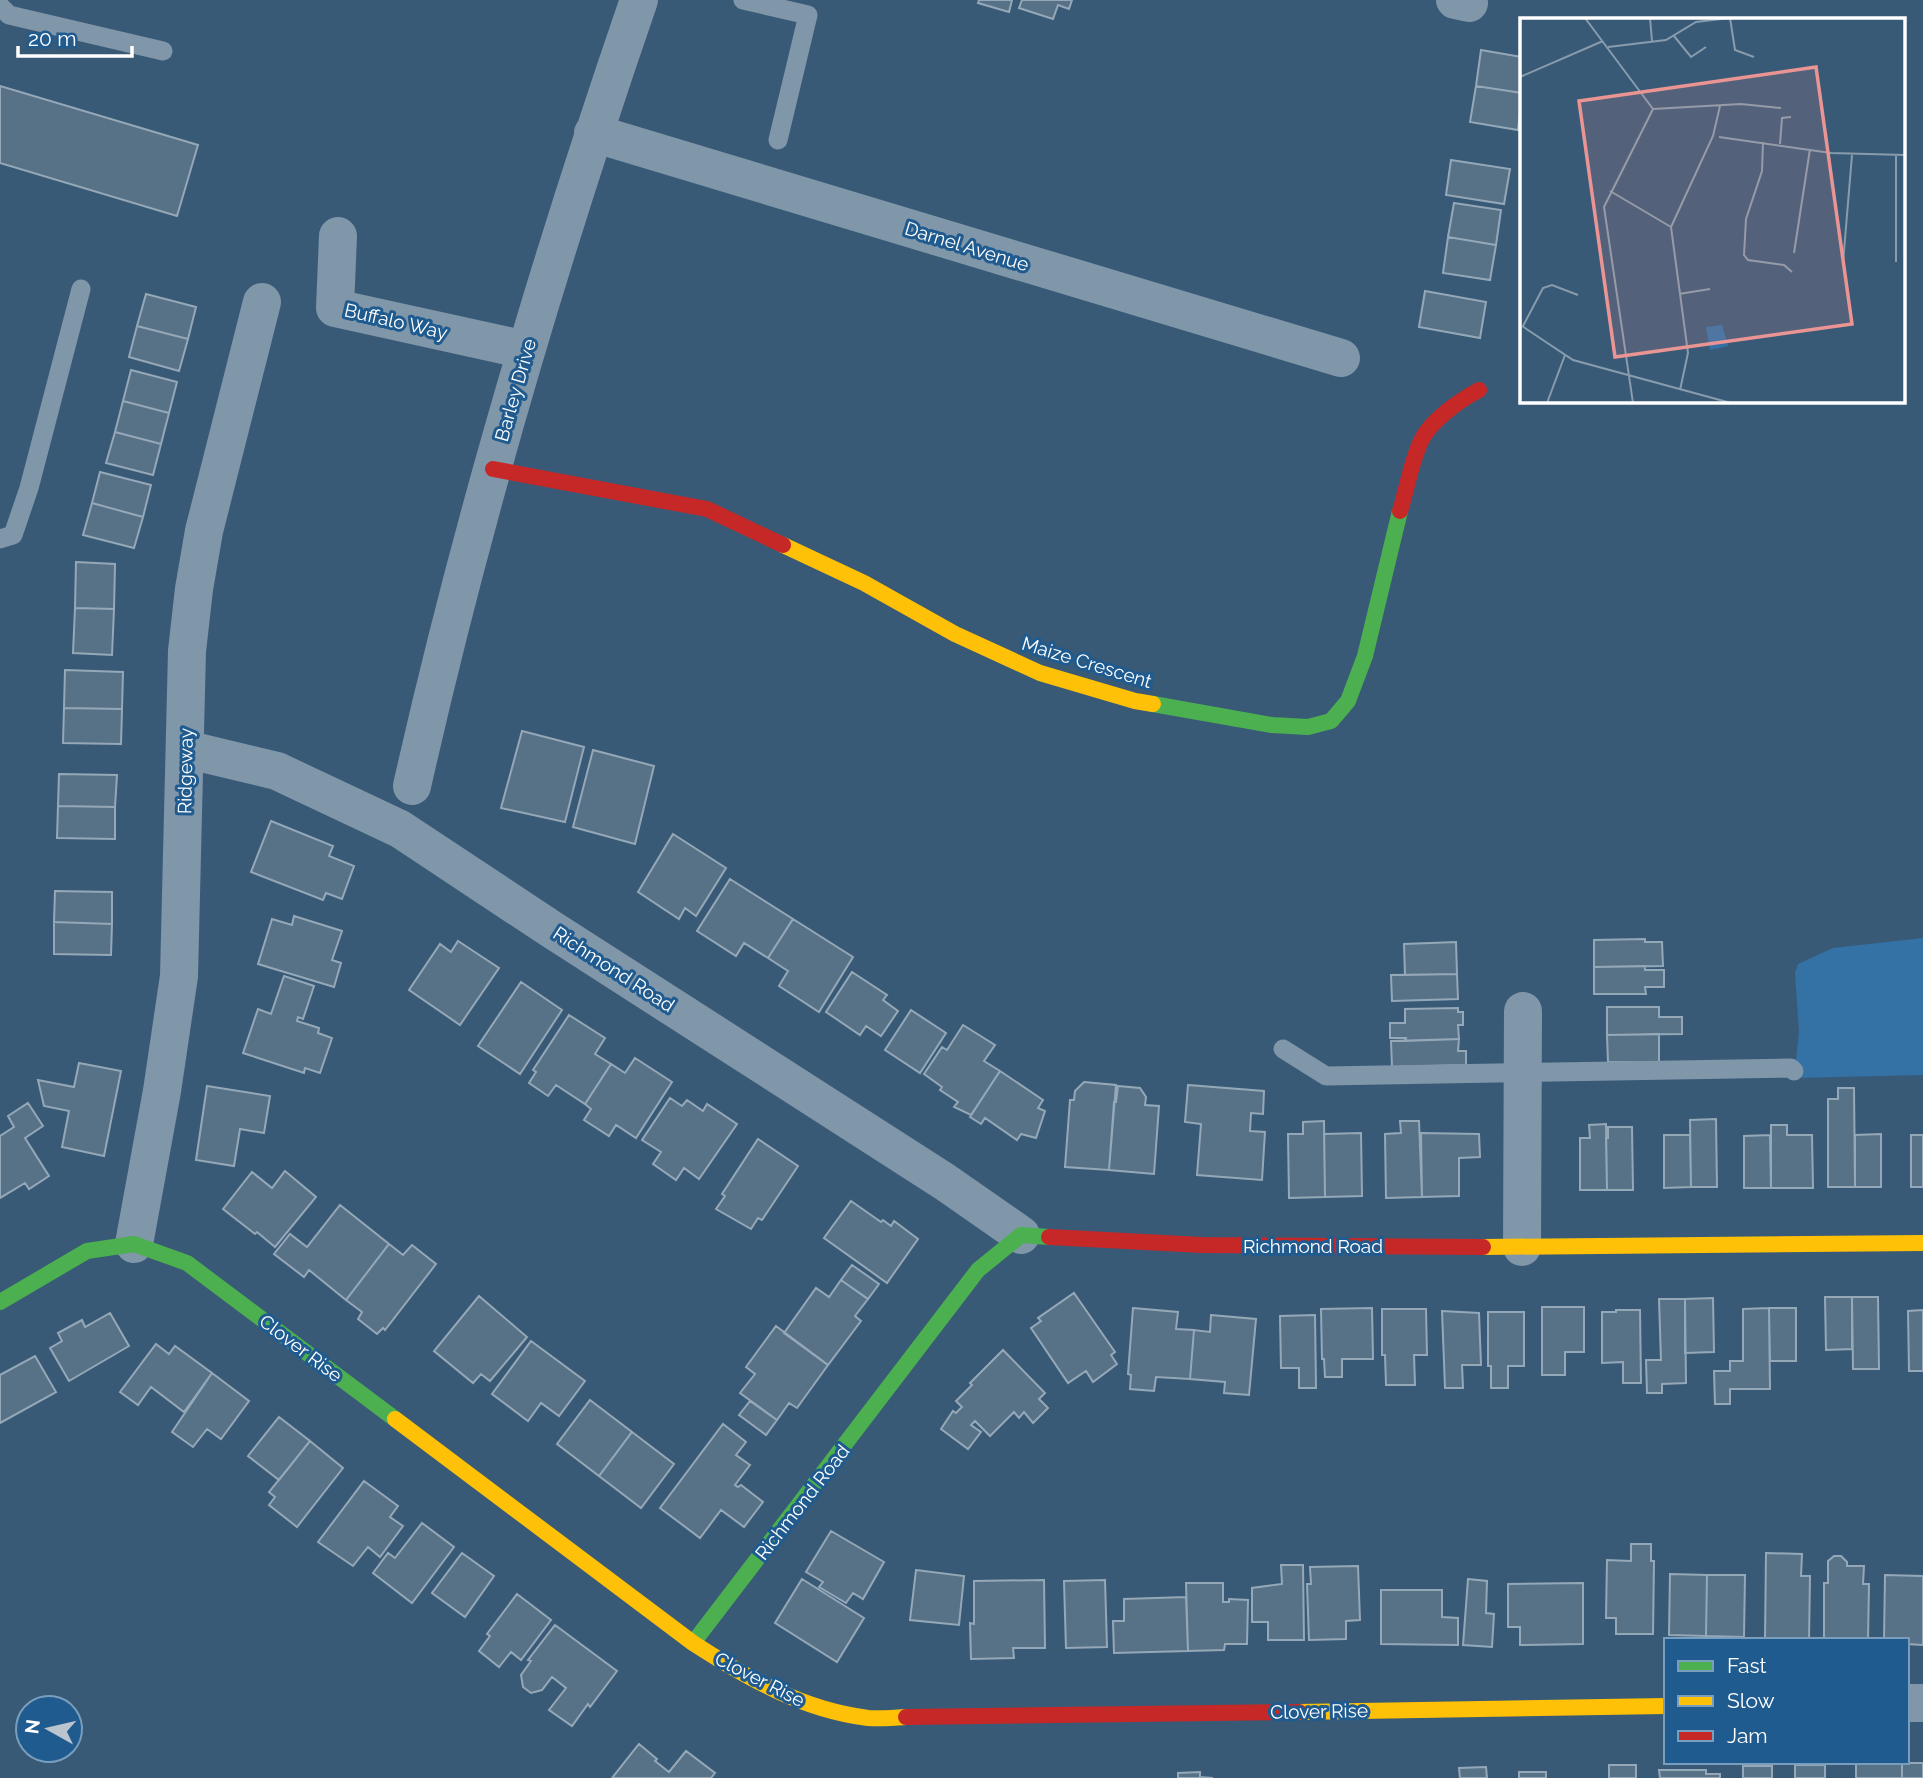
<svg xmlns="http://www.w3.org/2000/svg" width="1923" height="1778" viewBox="0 0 1923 1778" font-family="Raleway,sans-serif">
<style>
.green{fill:#3471a5}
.building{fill:#577187;stroke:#95a8b7;stroke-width:2}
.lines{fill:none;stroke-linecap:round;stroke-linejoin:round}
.lane{stroke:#8096a9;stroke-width:19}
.street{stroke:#8096a9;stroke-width:38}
.fast{stroke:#4caf50;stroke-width:16}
.slow{stroke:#ffc107;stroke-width:16}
.jam{stroke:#c62828;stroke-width:16}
.labels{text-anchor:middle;stroke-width:6;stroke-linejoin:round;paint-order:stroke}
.street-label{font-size:19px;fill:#fff;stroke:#205b8f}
.inset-road{fill:none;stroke:#889cad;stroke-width:2}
.view{fill:#ea9494;fill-opacity:0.15;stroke:#ea9494;stroke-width:3.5}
.inset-edge{fill:none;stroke:#fff;stroke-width:3.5}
</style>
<rect width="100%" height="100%" fill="#395a76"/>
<path class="green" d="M1923,938V1075L1794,1078L1799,1032L1795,973L1798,964L1833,948Z"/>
<path class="building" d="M979,0H1012L1009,12L978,3Z
M1022,0H1072L1069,9L1058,5L1053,19L1019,8Z
M1481,50L1522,57V93L1476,86Z
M0,86L198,145L177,216L0,163Z
M1476,86L1522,93L1518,130L1470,122Z
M1451,160L1510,169L1504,204L1446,195Z
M1454,203L1501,210L1496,245L1448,237Z
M1448,237L1496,245L1490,280L1443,273Z
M1425,291L1486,302L1480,338L1419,327Z
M146,294L196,307L188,339L137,326Z
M137,326L188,339L179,371L129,357Z
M131,370L177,382L169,413L123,401Z
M123,401L169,413L161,444L115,432Z
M115,432L161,444L153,475L106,463Z
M100,472L151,485L143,517L92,503Z
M92,503L143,517L134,548L83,535Z
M76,562L115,564L114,609L75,608Z
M75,608L114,609L112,655L73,653Z
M65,670L123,672L122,709L64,708Z
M64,708L122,709L121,744L63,743Z
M522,731L584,747L565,822L501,808Z
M593,750L654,766L635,844L573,827Z
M59,774L117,775L115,807L58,806Z
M58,806L115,807V839L57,838Z
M271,821L333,846L329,856L354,866L342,899L326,893L323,900L251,872Z
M673,834L726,868L696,916L685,908L679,919L638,892Z
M730,879L793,919L768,958L744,943L736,956L697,931Z
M55,891L112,892V924L54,922Z
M294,916L342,931L332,960L341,963L334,987L258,964L272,919L292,925Z
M793,919L853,957L819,1012L779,986L788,971L768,958Z
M54,922L112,924L111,955L54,954Z
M1645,939V942H1662L1663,966L1594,967V940Z
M458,941L499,968L460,1025L409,990L440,944L451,952Z
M1456,942L1457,974L1405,975L1404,944Z
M1645,966V970H1664V987H1645L1646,994H1594V967Z
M852,972L887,995L883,1000L898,1011L881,1036L866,1026L860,1035L826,1012Z
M1457,974L1458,999L1392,1001L1391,975Z
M284,976L314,986L303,1019L298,1017L297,1021L319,1028L318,1033L332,1038L320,1073L305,1068L304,1073L243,1053L258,1009L271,1014Z
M521,982L562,1010L520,1074L478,1046Z
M1607,1007H1659V1017H1682V1034L1607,1035Z
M1458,1008V1012H1463V1025H1458L1459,1039L1405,1041L1406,1038H1390V1023H1405V1009Z
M911,1010L946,1033L920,1073L885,1050Z
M569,1015L605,1038L595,1054L611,1064L585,1104L556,1085L548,1096L529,1083L536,1072L533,1070Z
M963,1025L995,1045L984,1061L1000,1071L971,1115L954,1107L958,1102L940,1090L942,1087L924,1074L942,1047L947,1050Z
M1659,1034V1062H1608L1607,1035Z
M1459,1039L1458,1051H1466V1065L1392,1067L1391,1041Z
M635,1058L672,1082L636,1138L616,1125L609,1136L584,1120L591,1109L585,1104L611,1064L625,1073Z
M79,1063L121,1071L104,1156L62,1147L69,1111L44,1106L38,1080L74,1087Z
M1000,1071L1043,1100L1038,1108L1045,1111L1036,1138L1021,1134L1017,1140L985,1118L981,1124L970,1117Z
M1084,1082L1116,1085L1109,1170L1065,1167L1070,1100H1074L1075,1091Z
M1188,1085L1264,1091L1263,1114L1251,1113L1250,1131L1265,1132L1262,1180L1197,1175L1201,1124L1185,1122Z
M207,1086L270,1096L264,1133L240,1129L234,1166L196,1160Z
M1118,1086L1140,1088L1146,1097L1145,1105L1159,1106L1154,1174L1109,1170L1114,1102H1116Z
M1838,1088H1854L1855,1187H1828V1099H1838Z
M670,1098L682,1106L687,1100L703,1111L707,1104L737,1124L699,1179L684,1168L676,1180L653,1164L661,1152L642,1140Z
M28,1103L43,1126L25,1138L49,1176L29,1189L25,1183L0,1198V1136L14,1127L8,1116Z
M1716,1119L1717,1187H1691L1690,1120Z
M1324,1121L1325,1197L1289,1198L1288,1134H1303V1122Z
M1400,1121H1419L1422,1197L1386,1198L1385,1134L1401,1133Z
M1606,1124L1607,1190H1580V1138H1590L1589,1125Z
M1771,1125H1787V1135H1812L1813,1188H1771Z
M1608,1127H1632L1633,1190H1607L1606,1138H1608Z
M1361,1133L1362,1196L1325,1197L1324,1134Z
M1421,1133L1479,1134L1480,1157L1459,1158V1196L1422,1197Z
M1881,1134V1187H1855V1135Z
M1664,1135H1690L1691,1187L1664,1188Z
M1770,1135L1771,1188H1744V1136Z
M1911,1135H1923V1187H1911Z
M758,1139L798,1166L762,1220L758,1218L751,1229L716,1209L725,1196L722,1194Z
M285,1171L316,1197L275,1247L257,1232L255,1234L223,1209L252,1172L272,1188Z
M851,1201L881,1222L883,1220L891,1226L894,1221L918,1239L887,1283L824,1238Z
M340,1205L389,1244L346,1300L309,1270L304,1277L274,1254L290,1234L307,1247Z
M389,1244L403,1255L412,1245L436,1264L385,1330L383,1328L377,1334L358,1319L362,1312L346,1300Z
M852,1265L879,1284L868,1299L841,1280Z
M841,1280L868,1299L855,1316L861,1321L828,1365L784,1333L816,1288L829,1297Z
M1074,1293L1115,1352L1111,1355L1117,1364L1093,1382L1086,1371L1068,1383L1031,1328L1041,1321L1038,1318Z
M479,1296L527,1337L490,1381L481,1374L473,1383L434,1351Z
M1825,1297H1852V1349L1826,1350Z
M1852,1297H1878L1879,1369H1853Z
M1713,1298L1714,1352L1685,1353V1299Z
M1659,1299H1685L1686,1383L1662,1384V1393H1647L1646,1360H1661Z
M1542,1307H1584V1352H1565V1375H1542Z
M1133,1308L1178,1312L1176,1329L1194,1330L1190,1379L1156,1377L1154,1391L1130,1389L1131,1375L1128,1374Z
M1372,1308L1373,1359H1342V1377H1325L1324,1359H1322L1321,1309Z
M1769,1308H1796V1361H1770Z
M1769,1308L1770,1389H1730V1404H1715L1714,1371H1730V1361H1743V1309Z
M1382,1309H1426L1427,1355H1414L1415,1385H1386L1385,1355H1382Z
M1616,1310H1640L1641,1383H1623V1362L1602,1363V1312H1616Z
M1923,1310V1371H1909L1908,1311Z
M1442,1311L1479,1313L1481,1365H1462L1463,1388H1445Z
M1488,1312H1524V1366H1508V1388H1491V1366H1488Z
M110,1313L129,1346L69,1381L50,1348L62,1341L58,1333L82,1320L85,1327Z
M1211,1315L1256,1319L1249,1395L1224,1393L1225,1382L1190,1379L1194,1330L1210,1332Z
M1315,1315L1316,1388H1299V1368H1281L1280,1316Z
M776,1326L828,1365L797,1408L789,1403L777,1420L740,1393L755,1374L746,1367Z
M531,1341L585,1381L559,1416L541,1403L528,1421L492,1394Z
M156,1344L169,1354L175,1346L212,1373L184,1412L151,1387L138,1405L120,1392Z
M1003,1350L1045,1393L1039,1399L1048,1408L1033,1423L1024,1412L1019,1418L1014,1412L990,1436L975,1421L971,1425L981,1432L968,1449L941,1429L953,1411L956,1413L962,1407L956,1401L972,1385L970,1383Z
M35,1356L56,1392L0,1423V1375Z
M212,1373L249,1401L221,1439L207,1429L193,1447L172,1432Z
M590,1400L632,1432L599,1476L557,1444Z
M750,1401L777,1420L766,1435L739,1415Z
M279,1417L310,1441L279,1480L248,1456Z
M723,1424L746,1442L736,1455L750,1465L735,1485L738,1487L741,1485L763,1502L744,1527L721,1510L700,1538L660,1508Z
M632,1432L674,1464L641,1508L599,1476Z
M310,1441L343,1468L297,1527L269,1505L275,1497L269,1492Z
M364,1481L398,1506L390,1517L403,1526L380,1557L368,1547L353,1566L318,1542Z
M422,1523L454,1547L412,1603L373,1573L388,1553L395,1558Z
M831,1531L884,1562L863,1599L853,1593L846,1603L819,1587L823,1582L806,1572Z
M1631,1544H1651V1561H1654L1653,1634H1616V1618H1606L1607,1560L1631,1561Z
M462,1553L494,1576L465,1617L432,1593Z
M1766,1553L1802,1554L1801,1576H1810L1809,1640H1765Z
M1834,1556H1841L1847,1562V1566H1864L1863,1584H1869L1868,1640L1824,1639V1583H1828V1561Z
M1281,1565H1303L1304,1640H1268V1622H1252V1588L1282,1584Z
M1358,1566L1360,1620L1346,1621V1639L1309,1640L1307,1584H1311L1310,1567Z
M916,1570L964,1576L959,1625L910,1620Z
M1670,1574L1707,1575L1706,1636L1669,1635Z
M1707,1575H1745L1744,1637L1706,1636Z
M1885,1575L1923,1576V1645L1907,1644V1640H1884Z
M802,1579L864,1618L837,1662L775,1623Z
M1468,1579L1487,1581L1486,1613L1494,1614L1492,1647L1463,1645Z
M1044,1580L1045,1648H1013L1014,1658L971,1659L970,1623L974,1624V1581Z
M1105,1580L1107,1647L1066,1648L1064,1581Z
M1186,1583H1223V1602H1229V1599L1248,1600L1247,1644H1225L1224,1650L1188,1651Z
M1583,1583V1644L1520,1645V1627H1508V1584Z
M1381,1590H1442V1617L1458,1618V1645L1381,1644Z
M517,1594L551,1620L521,1660L511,1652L499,1667L479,1651L490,1636L487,1634Z
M1186,1597L1188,1651L1114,1653L1113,1621H1124V1599Z
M555,1625L617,1671L590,1707L588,1704L572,1726L549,1710L566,1688L552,1677L542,1690L531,1693L523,1687L521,1675L531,1661L528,1660Z
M639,1744L657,1759L655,1761L669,1772L686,1751L715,1773L711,1778H612Z
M1902,1763V1778H1856V1764Z
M1902,1763H1923V1778H1902Z
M1609,1765H1636V1778H1609Z
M1795,1765H1825V1778H1795Z
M1743,1766H1772V1778H1743Z
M1486,1767L1487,1778H1460L1459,1768Z
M1659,1770H1706V1774H1720V1778H1660Z
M1200,1772V1777L1213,1778H1178V1773Z
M1519,1772H1546V1778H1519Z"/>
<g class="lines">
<path class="lane" d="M743,0L808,15L778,140
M0,6L9,15L163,51
M0,539L13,535L29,488L81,289
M1283,1049L1326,1076L1791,1068L1794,1071"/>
<path class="street" d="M1455,0L1469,3
M593,133L1341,358
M338,236L335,308L526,350
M185,749L277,771L400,829L551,929L945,1182L1021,1235
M412,786C472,520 550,258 639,0
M134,1244L162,1091L179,976L187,651L194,589L204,531L262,302
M1522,1247L1523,1011
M1907,1703H1923"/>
<path class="fast" d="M1153,704L1272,725L1308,727L1331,721L1348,701L1365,656L1400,511
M0,1302L87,1251L134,1244L187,1263L395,1419
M693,1643L978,1270L1021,1235L1049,1237"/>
<path class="slow" d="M783,545L864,583L955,634L1040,673L1135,701L1153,704
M1483,1247L1923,1243
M395,1419L693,1643C747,1678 803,1710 868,1718C880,1719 894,1718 906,1717
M1299,1712L1666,1706"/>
<path class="jam" d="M493,469L707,509L783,545
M1400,511C1407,489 1411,462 1421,441C1430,421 1460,400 1479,390
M1049,1237L1202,1245L1483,1247
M906,1717L1299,1712"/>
</g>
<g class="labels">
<g class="street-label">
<text transform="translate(967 246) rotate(17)" y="7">Darnel Avenue</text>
<text transform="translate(396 321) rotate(13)" y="7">Buffalo Way</text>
<text transform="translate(515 390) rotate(-74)" y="7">Barley Drive</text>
<text transform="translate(1087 662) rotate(17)" y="7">Maize Crescent</text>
<text transform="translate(185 771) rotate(-89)" y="7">Ridgeway</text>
<text transform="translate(614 969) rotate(33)" y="7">Richmond Road</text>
<text x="1313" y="1253">Richmond Road</text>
<text transform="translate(301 1348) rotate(37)" y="7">Clover Rise</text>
<text transform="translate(802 1502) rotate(-52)" y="7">Richmond Road</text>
<text transform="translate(760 1679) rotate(27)" y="7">Clover Rise</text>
<text transform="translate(1319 1711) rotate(-1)" y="7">Clover Rise</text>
</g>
</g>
<g transform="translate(1520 18)">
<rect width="385" height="385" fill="#395a76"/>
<path d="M202,307L208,328L190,332L186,309Z" fill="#3471a5"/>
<path class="inset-road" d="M65,0L133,91L84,189L113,385M130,0L132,23M210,0L215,32L234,39M154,18L171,39L186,29M88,29L146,22L176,4L209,0M0,59L83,23M133,91L221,86L261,90M199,119L311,135L385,137M243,124L242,153L226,201L224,237L228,242L264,247L272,254M260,126L262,100L271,99M376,138V244M90,173L151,209L168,335L160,372M151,209L193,118L200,88M274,235L290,131M323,245L332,137M159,276L190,271M2,308L53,342L211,385M3,308L23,270L32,267L58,277M27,385L45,337"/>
<path class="view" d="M296,49L332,306L95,339L59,83Z"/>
<rect width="385" height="385" class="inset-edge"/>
</g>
<rect x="1664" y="1638" width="245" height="126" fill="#205b8f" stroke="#799dbc" stroke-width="2"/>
<rect x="1678" y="1661" width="35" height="10" fill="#4caf50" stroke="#799dbc" stroke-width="2"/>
<text x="1727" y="1673" font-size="21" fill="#ffffff">Fast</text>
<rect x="1678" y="1696" width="35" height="10" fill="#ffc107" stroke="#799dbc" stroke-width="2"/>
<text x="1727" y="1708" font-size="21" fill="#ffffff">Slow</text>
<rect x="1678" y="1731" width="35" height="10" fill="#c62828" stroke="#799dbc" stroke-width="2"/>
<text x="1727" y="1743" font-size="21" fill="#ffffff">Jam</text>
<g transform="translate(49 1729) rotate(278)"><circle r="33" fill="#205b8f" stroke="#799dbc" stroke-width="2"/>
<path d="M0-5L12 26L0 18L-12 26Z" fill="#bac5cf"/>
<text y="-10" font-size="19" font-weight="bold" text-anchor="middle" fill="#ffffff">N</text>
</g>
<path d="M18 46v10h114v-10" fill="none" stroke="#ffffff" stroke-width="3.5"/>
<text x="28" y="46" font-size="21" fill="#ffffff" stroke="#205b8f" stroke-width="5" paint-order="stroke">20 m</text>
</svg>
